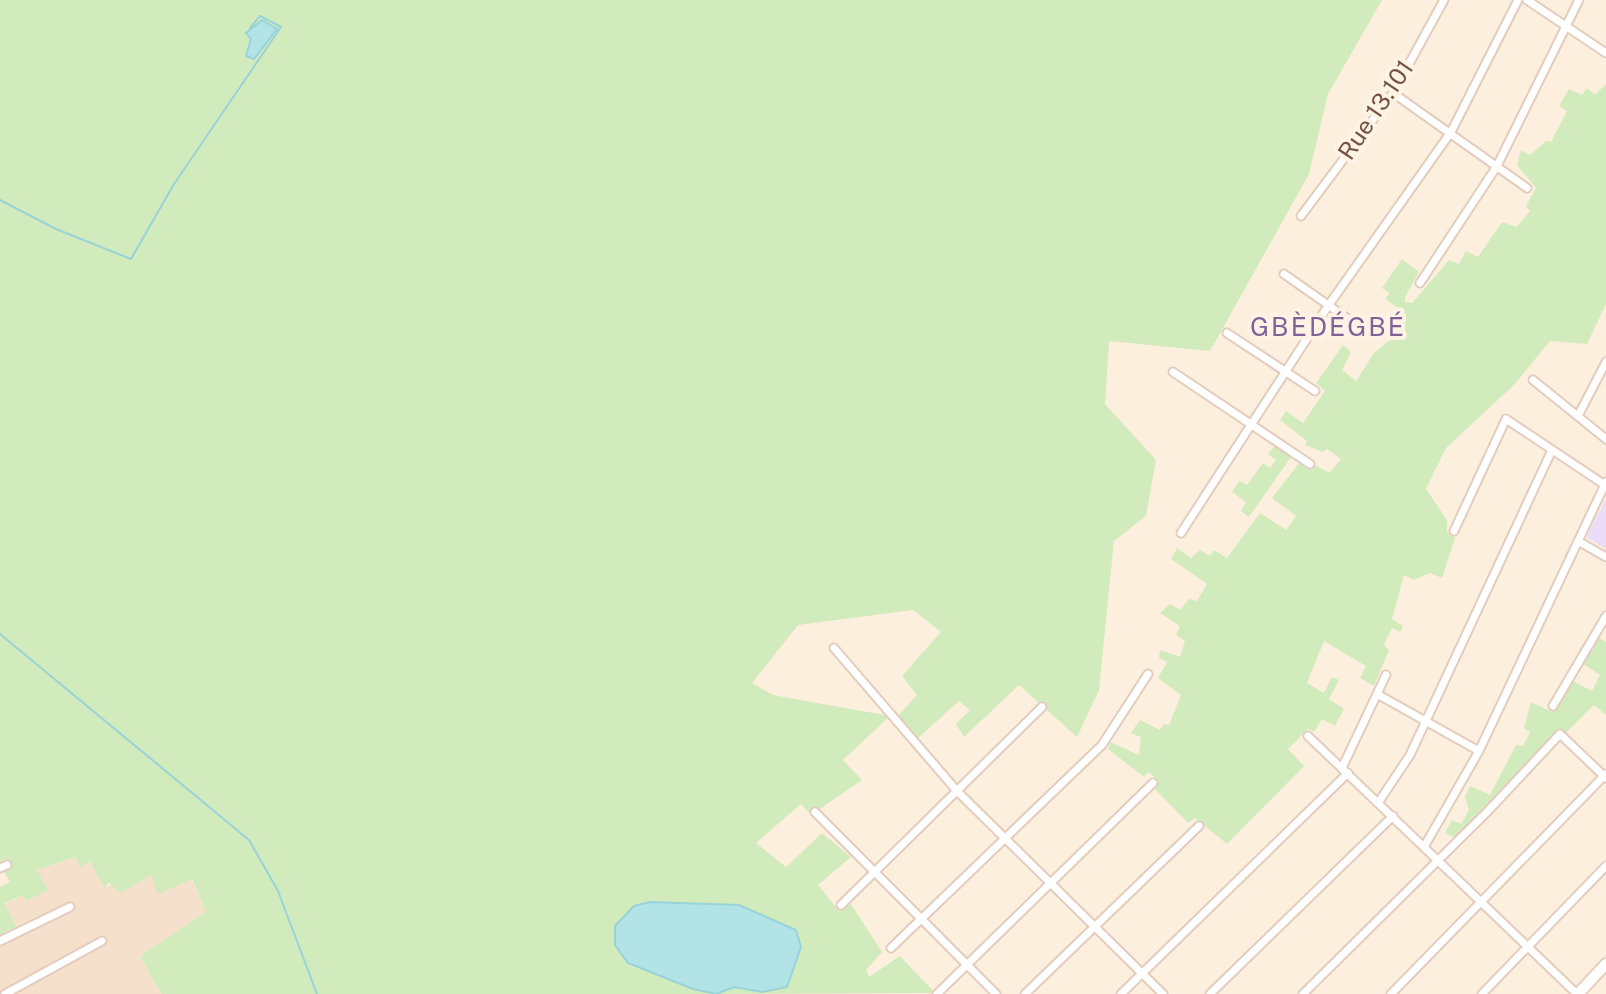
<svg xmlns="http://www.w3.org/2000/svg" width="1606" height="994" viewBox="0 0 1606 994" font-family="'Public Sans',sans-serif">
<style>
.residential{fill:#f5e0cc}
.education{fill:#ecdbf9}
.green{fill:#d2ebbc}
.water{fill:#b2e3e7;stroke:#98d3d9;stroke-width:2}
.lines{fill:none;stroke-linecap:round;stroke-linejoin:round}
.stream{stroke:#98d3d9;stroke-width:2}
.street-casing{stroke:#e3ccbd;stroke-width:11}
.secondary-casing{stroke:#e9cdb9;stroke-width:14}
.street{stroke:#fff;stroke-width:7}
.secondary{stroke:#fff;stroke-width:10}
.labels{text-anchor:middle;stroke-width:8;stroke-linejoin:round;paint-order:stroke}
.street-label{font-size:24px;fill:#745345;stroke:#fff3e5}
.neighbourhood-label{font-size:26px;letter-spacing:2px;fill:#826098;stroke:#fff3e5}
</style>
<rect width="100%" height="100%" fill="#fdefde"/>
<path class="residential" d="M77,857L90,861L104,887L151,874L191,878L206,912L140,956L161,994H0V935L15,927L5,904L22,895L25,901L47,890L37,870Z"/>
<path class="education" d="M1606,499V549L1586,537Z"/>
<path class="green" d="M0,0H1382L1328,94L1309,174L1210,351L1109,341L1105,404L1156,460L1146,516L1114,541L1099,690L1077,737L1019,685L964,737L956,724L970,710L959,701L918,738L898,716L917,695L902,676L941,632L913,610L798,625L752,683L773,695L890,716L843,760L862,780L811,815L801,804L756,843L786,867L822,833L851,857L818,885L839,911L851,904L882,952L866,970L869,977L900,956L935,993L716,994L734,987L762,992L739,905L650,902L628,963L713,994H161L140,956L206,912L192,879L158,894L151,875L121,893L109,883L104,888L90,861L80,867L76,857L37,870L48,890L26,901L22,895L5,903L16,927L0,935V887L10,882L0,865Z
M1606,84V304L1587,344L1550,341L1514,385L1446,448L1426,489L1447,520V532L1455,538L1442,578L1430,573L1413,580L1404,575L1392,619L1403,626L1400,632L1392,628L1384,645L1389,650L1374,686L1360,678L1366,666L1324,641L1307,683L1324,693L1332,677L1339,680L1329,699L1344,709L1335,726L1322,719L1314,732L1308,729L1288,749L1304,766L1227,844L1195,818L1188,823L1154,788L1159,782L1149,772L1144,777L1108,749L1110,742L1139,755L1141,737L1131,733L1140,720L1160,730L1164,724L1169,725L1181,695L1158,678L1167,662L1159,658L1160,650L1180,657L1185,641L1176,635L1180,626L1160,613L1170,604L1180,610L1189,599L1197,601L1207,584L1171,559L1177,548L1191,558L1200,550L1210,556L1214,550L1227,558L1260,513L1286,530L1296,516L1272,498L1300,462L1312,470L1315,465L1329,473L1341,459L1327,449L1323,452L1305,445L1307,441L1280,420L1286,411L1303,423L1325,391L1316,383L1343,345L1351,352L1342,370L1356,381L1374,353L1393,338L1396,325L1380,331L1397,308L1386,299L1389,293L1382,288L1402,259L1419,272L1405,297V302L1412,303L1449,260L1459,264L1466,251L1478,257L1502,222L1517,227L1530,211L1526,206L1536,188L1517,165L1521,150L1530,155L1547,140L1551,142L1567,111L1559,106L1569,89L1582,95L1587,88L1595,95Z
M1275,445L1291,457L1249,517L1241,511L1246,502L1232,492L1239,481L1247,485L1263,463L1270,468L1276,460L1268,454Z
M1598,637L1606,642V715L1594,705L1566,733L1561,729L1455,838L1445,833L1452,820L1461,824L1469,810L1465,797L1470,786L1490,795L1516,745L1523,746L1530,732L1524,728L1531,702L1552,712L1573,681L1592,691L1600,675L1582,663Z"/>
<path class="water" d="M262,20L277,29L254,59L246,56L251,39L246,33Z
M650,902L739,905L796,930L801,947L787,987L762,992L734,987L716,994L693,989L628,963L615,945V926L634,906Z"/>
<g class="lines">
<path class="stream" d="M0,200L56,229L131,259L174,184L281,27L260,16L250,28
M0,634L249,840L278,891L317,994"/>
<g class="street-casing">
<path id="street" d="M1527,0L1606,53
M1393,93L1527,188
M1301,216L1393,93L1444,0
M1284,274L1368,333
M1420,283L1497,166L1579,0
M1227,333L1315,391
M1173,372L1310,464
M1533,380L1606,439
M1578,416L1606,362
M1454,531L1506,419L1605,485
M1181,533L1328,306L1451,132L1518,0
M1578,541L1606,557
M834,648L957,791L1163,994
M1377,694L1479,751
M1553,706L1606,616
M1308,736L1577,994
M1342,768L1386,675
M1378,803L1410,755L1552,450
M815,812L996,994
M1424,847L1479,751L1606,482
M0,868L7,865
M841,905L1042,707
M0,941L70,907
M891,948L1102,745L1148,674
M5,994L102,941
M937,994L1153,783
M1025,994L1199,826
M1121,994L1348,773
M1210,994L1393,816
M1303,994L1488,811L1560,734L1606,778
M1391,994L1606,774
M1482,994L1606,866"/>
</g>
<g class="secondary-casing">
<path id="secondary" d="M1578,994L1606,964"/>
</g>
<use href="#street" class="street"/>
<use href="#secondary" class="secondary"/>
</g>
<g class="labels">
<g class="street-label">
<text transform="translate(1376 110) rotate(-56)" y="8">Rue 13.101</text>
</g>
<g class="neighbourhood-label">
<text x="1328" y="336">GBÈDÉGBÉ</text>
</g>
</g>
</svg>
